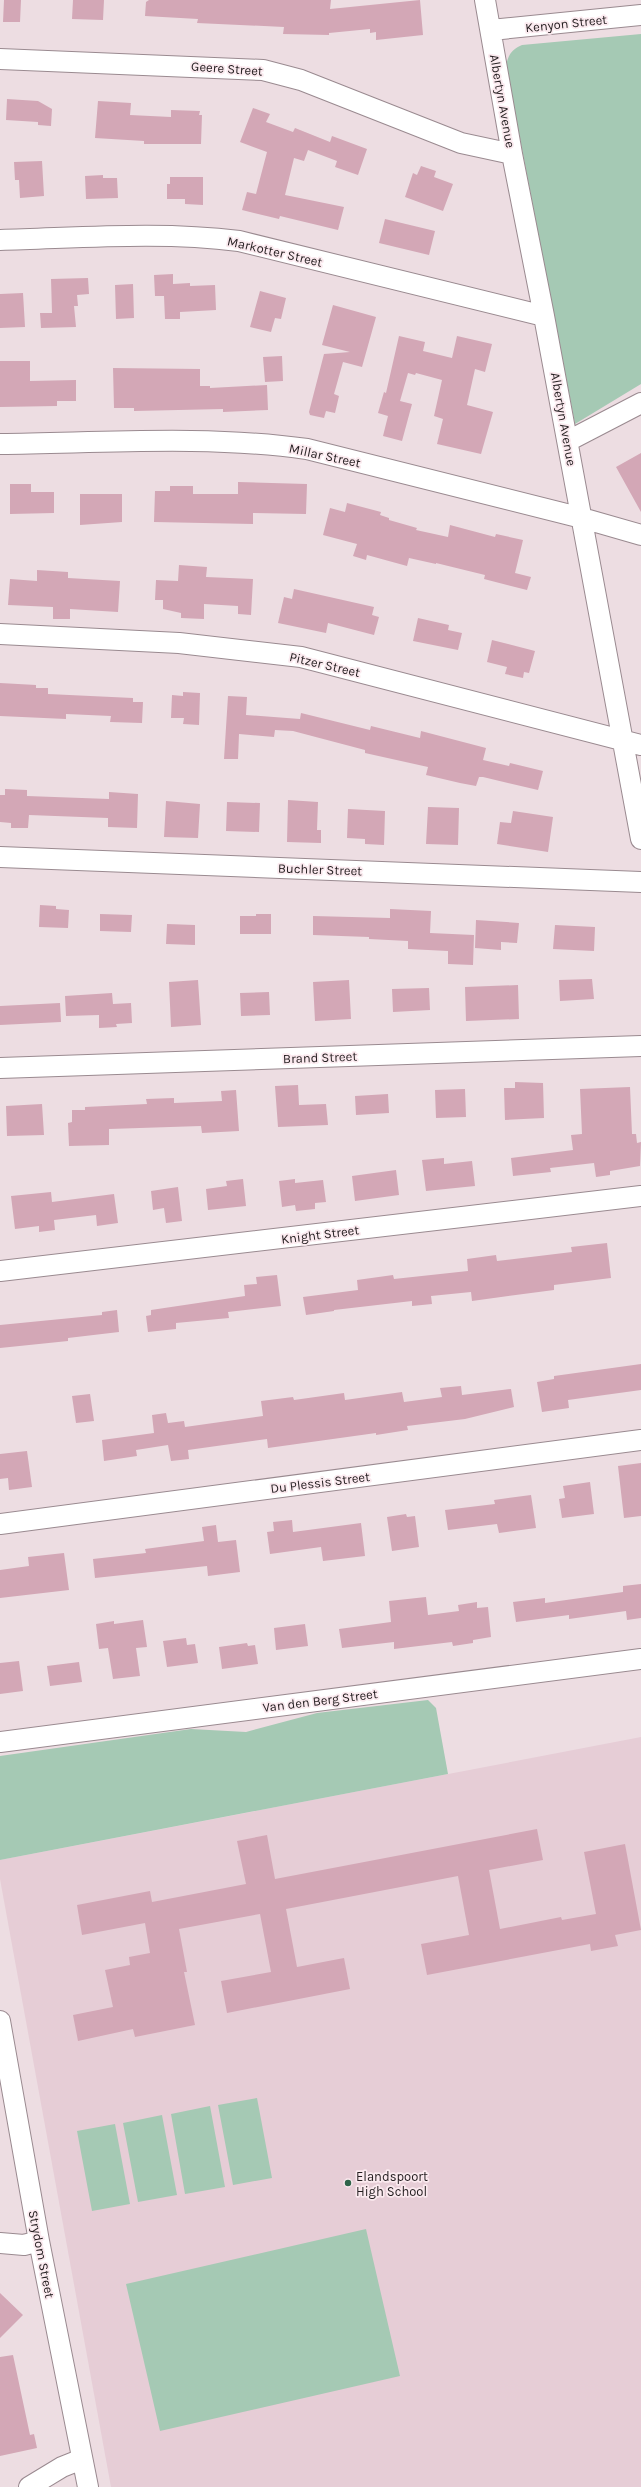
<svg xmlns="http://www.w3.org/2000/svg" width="641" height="2487" viewBox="0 0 641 2487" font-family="Karla,sans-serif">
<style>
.built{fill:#e6cdd6}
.green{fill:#a5c9b4}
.building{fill:#d3a7b6}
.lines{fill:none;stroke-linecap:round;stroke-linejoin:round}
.street-casing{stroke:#9a8a90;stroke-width:22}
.street{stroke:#fff;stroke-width:20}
.poi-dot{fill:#2e6349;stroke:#fbeaef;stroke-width:1.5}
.labels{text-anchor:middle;stroke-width:3.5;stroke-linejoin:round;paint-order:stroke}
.street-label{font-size:13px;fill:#231d1f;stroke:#fbeaef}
.poi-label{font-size:13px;fill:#231d1f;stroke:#fbeaef;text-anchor:start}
</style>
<rect width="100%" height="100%" fill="#eddde2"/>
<path class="built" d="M641,1737V2487H111L0,1879V1860Z"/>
<path class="green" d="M641,34V384L575,424L506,66C508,55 512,49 522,45Z
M428,1700L436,1708L448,1774L0,1860V1756L191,1729L246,1732L317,1713Z
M257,2098L272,2178L233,2185L218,2105Z
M210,2106L225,2187L185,2194L171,2114Z
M162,2115L177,2195L138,2202L123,2123Z
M115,2124L130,2204L92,2211L77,2131Z
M366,2229L400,2376L160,2431L126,2284Z"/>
<path class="building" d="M4,0H21L20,22H3Z
M73,0H104L103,20L72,19Z
M149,0H331L330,9L420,0L423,35L376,40V32L370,33V29L329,33V35L283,34L284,27L197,23L198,19L145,16L146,2Z
M7,99L38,101L52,109L51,126L38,125V122L6,120Z
M98,101L131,103L130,115L171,117V110L200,111L199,115H202L201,144H144V141L95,138Z
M253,108L270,114L266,122L293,132L295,128L330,142L332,136L367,149L358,175L335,167L337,161L308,150L304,161L294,158L285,195L344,207L338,230L280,216L279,219L242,210L247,192L256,194L267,152L240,142Z
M42,161L44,196L20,198L19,180H15L14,162Z
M421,166L436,171L434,177L453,184L443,211L405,197L413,173L417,175Z
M103,175V178H117L118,198L86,199L85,176Z
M170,177H203V205L185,204V199H167V184H170Z
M385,219L435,231L429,255L379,243Z
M173,274V284L190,283V286L215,285L216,310L180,312V319H165L164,296H155L154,275Z
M88,278L89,294L77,295L78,306H74L76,327L41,328L40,313H52L51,279Z
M133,284L134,318L116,319L115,285Z
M260,291L286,298L281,319L275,318L271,332L250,327Z
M23,293L25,327L0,328V294Z
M333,305L376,317L362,367L343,362L334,394L339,396L335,413L326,411L324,418L310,415L309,412L324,354L350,352L322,345Z
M399,336L425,342L423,351L452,358L457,336L492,344L485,372L475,369L467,405L493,412L481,454L437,444L443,419L434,416L442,380L416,373L415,375L408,373L400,401L412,404L402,441L383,436L388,416L378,413L384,392L386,393Z
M282,356L283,381L265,382L263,357Z
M0,361H30V381L76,380V401H57V406L0,407Z
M113,368L200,369V386H210V388L267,385L268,410L223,412V409L134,411V408H114Z
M641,453V512L616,467Z
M238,482L307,484L306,514L253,513V524L154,522L155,491H170V486H193V494H238Z
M10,484H31V492H54V513L10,514Z
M80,494H122V522L80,525Z
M347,503L381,512L380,515L389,518V520L417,528L416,530L448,537L450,525L495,537L496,534L523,540L515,573L531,577L527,590L484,579L485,575L436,563V564L409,558L407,566L367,555L366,560L353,556L357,544L323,535L330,508L345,512Z
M179,565L207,567L206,577L253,579L251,615L238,614V606L204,604V619L181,618V613L163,609V600H155L156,580L178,581Z
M37,570L68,572V578L120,581L118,612L70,609V619H53V607L8,605L10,579L37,581Z
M294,589L374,607L372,615L379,617L374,635L328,623L326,633L278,623L284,597L292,599Z
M418,618L449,625L448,630L462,633L458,650L413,641Z
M492,640L535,651L529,673L524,672L523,678L505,674L507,667L487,662Z
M0,683L36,685V688H48V694L133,698V702H143L142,723L110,722L111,716L66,714V719L0,716Z
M183,692L200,693L199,725L183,724L184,718H171L172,695L183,696Z
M228,696L247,697L246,715L300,719L301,713L370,730L371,726L420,738L421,731L486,748L483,760L509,766L510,763L543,771L538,790L483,777H479L476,786L460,783L426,775L428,767L365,753V750L293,731L275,730L274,737L239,734L238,759H224Z
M5,789L27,790V796L109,799V792L138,794L137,828L108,827V818L29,815L28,828H11V823L0,822V795H5Z
M288,800L318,802L317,830H321V843L287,842Z
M166,801L200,804L198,838L164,837Z
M227,802L260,803L259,832L226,831Z
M428,807L459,808L458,845L426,844Z
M348,809L385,811L384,845L365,844V839L347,838Z
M513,811L553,817L548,852L497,844L500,822L511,823Z
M40,905L56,906V909L69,910L68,928L39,927Z
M390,909L431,911L430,933L474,935L473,965L448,964V951L408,949V941L369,939V937L313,935V916L390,918Z
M100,914L132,915L131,932L100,931Z
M256,914H271V934H240V916H256Z
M476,920L519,923L517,943L501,942V950L475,948Z
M167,924L195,925V945L166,944Z
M555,925L595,927L594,951L553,949Z
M592,979L594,999L560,1001L559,980Z
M198,980L201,1025L171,1027L169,982Z
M349,980L351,1019L315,1021L313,982Z
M518,985L519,1019L466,1021L465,987Z
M429,988L430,1010L393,1012L392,989Z
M269,992L270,1015L241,1016L240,993Z
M112,993L113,1004L131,1003L132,1023L116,1024L117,1027L99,1028V1015L66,1016L65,996Z
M60,1003L61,1022L0,1025V1006Z
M515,1082L543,1083L544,1118L505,1120L504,1088H515Z
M298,1085L299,1105L326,1104L328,1125L278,1127L275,1086Z
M630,1087L632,1134H636L637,1143L641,1142L640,1166L610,1171V1175L596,1177L594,1163L550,1168L551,1172L513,1176L511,1158L573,1150L571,1135L582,1134L580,1089Z
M465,1089L466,1117L436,1118L435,1090Z
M236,1090L239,1131L202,1133L201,1126L109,1129V1145L69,1146L68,1123L72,1122V1110H85V1107L147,1104L146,1099L174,1098V1103L222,1101L221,1091Z
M388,1094L389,1113L356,1115L355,1096Z
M42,1104L44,1135L7,1136L6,1106Z
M444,1158V1164L472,1161L475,1186L426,1191L422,1160Z
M396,1170L399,1195L355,1201L352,1176Z
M243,1179L246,1206L208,1210L206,1189L227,1186L226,1181Z
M295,1179V1183L323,1180L326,1202L315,1203V1209L296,1211L295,1205L282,1207L279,1181Z
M178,1187L182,1221L166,1223L164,1208L153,1210L151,1191Z
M51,1192L52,1202L114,1194L118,1223L97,1226L96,1215L54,1220L55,1230L39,1232V1226L15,1229L11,1196Z
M607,1243L611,1278L554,1285V1290L501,1297L472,1301L471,1292L431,1296L432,1304L412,1306V1301L334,1310V1311L306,1315L303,1297L358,1290L357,1280L393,1275L394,1279L468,1271L467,1259L496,1255L497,1261L572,1252L571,1247Z
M277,1275L281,1306L228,1312L229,1318L176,1323V1329L148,1332L146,1316L151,1315V1310L245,1296L244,1285L257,1284L256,1277Z
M117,1310L119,1332L68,1338V1341L0,1348V1325L102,1315V1312Z
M641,1364V1390L568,1400L569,1408L542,1412L537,1382L554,1379V1376Z
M461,1386L462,1395L511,1389L514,1407L465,1419L407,1426L408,1430L376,1435V1433L268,1448L267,1439L188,1450L189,1459L171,1461L168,1445L136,1450L137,1456L104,1461L102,1440L154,1433L152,1415L166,1413L168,1423L184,1421L185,1427L263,1416L261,1401L293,1397L294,1400L344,1393L345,1400L402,1392L404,1402L442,1397L440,1388Z
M90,1394L94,1421L76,1423L72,1396Z
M27,1451L32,1487L9,1490L8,1478L0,1479V1454Z
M641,1463V1516L624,1518L618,1466Z
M590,1482L594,1514L562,1518L559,1499L565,1498L563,1486Z
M531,1495L536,1528L499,1533L497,1524L448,1530L445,1510L495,1504L494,1500Z
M406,1514L407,1517L415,1516L419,1547L392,1551L387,1517Z
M292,1520L293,1532L361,1523L365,1556L323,1561L321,1547L270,1554L267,1532L274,1531L273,1522Z
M216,1525L218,1542L236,1540L240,1572L208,1576L207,1566L95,1578L93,1559L146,1553L145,1549L204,1541L202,1527Z
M64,1553L69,1590L0,1598V1570L29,1566L28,1557Z
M641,1584V1618L627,1620L626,1611L569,1619V1615L516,1622L513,1602L545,1598V1603L623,1592V1586Z
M426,1597L428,1615L459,1611L458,1605L477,1602V1608L488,1607L491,1637L473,1640V1643L453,1646L452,1642L394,1649V1642L342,1648L339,1629L391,1622L389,1601Z
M143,1620L147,1647L136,1648L140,1676L113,1679L108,1648L99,1649L96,1624L114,1621V1624Z
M305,1624L308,1646L276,1650L274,1628Z
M186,1638L187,1645L195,1644L198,1663L167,1667L163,1641Z
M247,1643L248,1646L255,1645L258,1664L222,1669L219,1647Z
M19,1661L23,1691L0,1694V1663Z
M79,1662L82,1682L50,1686L47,1666Z
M537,1829L543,1860L489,1870L500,1929L561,1917L562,1920L596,1914L584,1852L625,1844L641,1930L615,1935L618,1946L591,1951L590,1944L427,1975L421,1944L469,1935L458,1876L286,1909L297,1967L344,1958L350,1989L227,2013L221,1981L271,1972L260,1914L179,1929L187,1972H184L195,2025L135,2037L133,2029L78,2041L73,2015L113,2007L105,1970L130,1965L129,1957L150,1953L145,1923L82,1935L77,1905L150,1891L152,1902L246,1884L237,1841L267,1835L275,1879Z
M0,2293L23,2315L0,2338Z
M13,2355L30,2435L34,2434L37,2448L0,2456V2357Z"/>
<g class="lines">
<g class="street-casing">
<path id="street" d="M485,0L512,154L544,316L641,839
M491,30L641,15
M0,59L263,70L301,80L461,143L512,154
M0,240C80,238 159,231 239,241L544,316
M568,441L641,403
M0,444C101,443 207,435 307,449L582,518L641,535
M0,634L179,643L301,657L641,745
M0,857L641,882
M0,1068L641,1046
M0,1271L641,1196
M0,1524L641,1440
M0,1742L641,1659
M0,2021L39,2241L88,2487
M0,2243L24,2245L39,2241
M29,2487L62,2467L82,2459"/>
</g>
<use href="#street" class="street"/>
</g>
<circle class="poi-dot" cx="348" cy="2183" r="4"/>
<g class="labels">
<g class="street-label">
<text transform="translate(566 23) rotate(-6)" y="5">Kenyon Street</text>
<text transform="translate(227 68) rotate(4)" y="5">Geere Street</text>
<text transform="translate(503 101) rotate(80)" y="5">Albertyn Avenue</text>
<text transform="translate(275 251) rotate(13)" y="5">Markotter Street</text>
<text transform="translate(564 419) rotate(80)" y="5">Albertyn Avenue</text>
<text transform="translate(325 455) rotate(12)" y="5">Millar Street</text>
<text transform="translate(325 664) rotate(13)" y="5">Pitzer Street</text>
<text transform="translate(320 869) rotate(2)" y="5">Buchler Street</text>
<text transform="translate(320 1057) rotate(-2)" y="5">Brand Street</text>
<text transform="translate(320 1234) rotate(-7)" y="5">Knight Street</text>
<text transform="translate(320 1482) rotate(-7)" y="5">Du Plessis Street</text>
<text transform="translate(320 1700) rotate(-7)" y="5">Van den Berg Street</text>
<text transform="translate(42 2254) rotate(79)" y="5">Strydom Street</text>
</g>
<g class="poi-label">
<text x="356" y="2181">Elandspoort<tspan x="356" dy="15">High School</tspan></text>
</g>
</g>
</svg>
